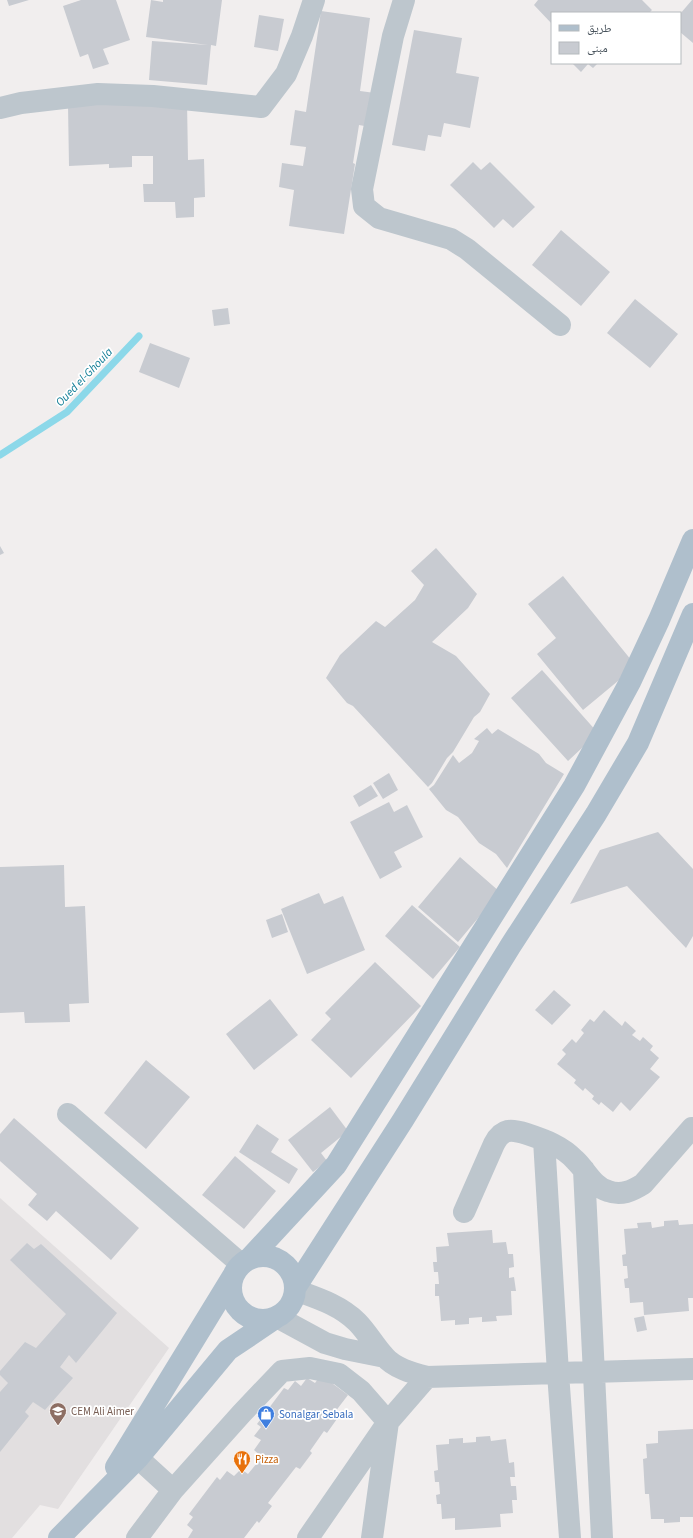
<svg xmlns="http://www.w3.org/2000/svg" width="693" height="1538" viewBox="0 0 693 1538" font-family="'Source Sans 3','Noto Naskh Arabic',sans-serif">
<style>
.education{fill:#e2dfe0}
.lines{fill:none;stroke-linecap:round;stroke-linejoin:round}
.stream{stroke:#8cd8e9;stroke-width:7}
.building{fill:#c8cbd1}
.minor{stroke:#bdc6cd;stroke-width:22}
.major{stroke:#afbfcc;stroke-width:22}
.labels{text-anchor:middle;stroke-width:3.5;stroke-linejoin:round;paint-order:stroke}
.education-label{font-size:11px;fill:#785e54;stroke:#fff;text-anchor:start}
.shop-label{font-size:11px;fill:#366cbe;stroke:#fff;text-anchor:start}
.food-label{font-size:11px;fill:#c56008;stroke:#fff;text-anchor:start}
.water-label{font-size:12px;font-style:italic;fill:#117d96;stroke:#fff}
</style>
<rect width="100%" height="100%" fill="#f1eeee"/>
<path class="education" d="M0,1198L169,1348L58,1509L40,1505L12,1538H0Z"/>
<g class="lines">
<path class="stream" d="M0,455L67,412L139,336"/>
</g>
<path class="building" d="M7,0H29L9,6Z
M81,0H116L130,40L103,49L109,64L93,69L88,54L80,57L63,6Z
M151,0L163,2V0H222L216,46L211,45L207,85L149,80L152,41L208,45L146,37Z
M538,0H642L652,10L649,13H552V24L534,5Z
M692,0H693V43L680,32V14Z
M321,11L370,18L360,91L375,93L370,127L359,125L353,163L355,164L344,234L289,226L294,190L279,187L282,163L303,166L306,147L290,145L295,110L306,112Z
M259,15L284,19L278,51L254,47Z
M414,30L462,38L456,73L479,77L470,128L444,123L441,137L428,135L425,151L392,145Z
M572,63H598L593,68L588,64L581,72Z
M187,102L188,160L204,159L205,197L194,198V217L176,218L175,202H144L143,184H153V156H132V167L109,168V164L69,166L68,105Z
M473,162L481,170L490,162L535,207L513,228L503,219L494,228L450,185Z
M561,230L610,272L581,306L532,265Z
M635,299L678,334L650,368L607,333Z
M228,308L230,324L214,326L212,310Z
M150,343L190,358L179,388L139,372Z
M0,546L4,553L0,555Z
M436,548L477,594L468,608L432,642L456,656L490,694L480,712L474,717L453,752L447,758L432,783L428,787L353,706L347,703L326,678L340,655L376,621L385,627L415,600L424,585L411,571Z
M563,576L636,666L583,710L537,654L556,638L528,604Z
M542,670L598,733L568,761L511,698Z
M487,728L492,734L498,729L539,754L546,763L564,774L507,868L496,854L479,843L458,817L446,810L429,789L434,785L453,755L459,763L472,753L479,741L474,739Z
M389,773L398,790L383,799L373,783Z
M371,785L378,796L359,807L353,796Z
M389,802L394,812L407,805L423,837L394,852L402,867L380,879L350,822Z
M658,832L693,869V936L686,948L627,886L570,904L600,850Z
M460,857L500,892L458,942L418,907Z
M64,865L65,907L85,906L89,1003L69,1004L70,1022L25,1023L24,1012L0,1013V867Z
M319,893L324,904L343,896L365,950L307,974L281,909Z
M412,905L460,947L433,979L385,936Z
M282,914L288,932L272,938L266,920Z
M375,962L421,1006L351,1078L311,1040L331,1019L325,1013Z
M554,990L571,1005L552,1025L535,1010Z
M270,999L298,1035L254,1070L226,1034Z
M604,1010L622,1026L625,1021L636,1031L632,1035L640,1041L643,1037L653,1046L650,1050L659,1058L650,1069L660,1077L630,1111L621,1102L613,1112L601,1102L599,1105L592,1099L594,1096L585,1088L583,1091L574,1083L576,1080L557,1064L566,1054L562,1050L572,1039L576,1043L584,1033L581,1030L590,1019L594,1022Z
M146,1060L190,1097L146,1149L104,1113Z
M330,1107L348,1131L321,1153L327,1161L313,1172L288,1140Z
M14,1118L139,1228L111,1260L56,1211L47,1221L28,1205L37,1194L0,1161V1134Z
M257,1124L279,1139L271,1152L298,1169L289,1184L239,1152Z
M235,1156L276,1191L244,1229L202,1195Z
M678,1220L679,1225L693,1224V1298H688L689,1311L644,1315L643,1302L630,1303L629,1288H625L624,1279L628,1278L627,1266H623L622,1255L626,1254L624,1229L638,1228L637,1223L651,1222L652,1228L664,1226V1221Z
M492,1230L493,1243L506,1242L508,1254H513L514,1267L509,1268V1278L514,1277L516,1291H511L512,1315L496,1316L497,1321L482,1322V1317L469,1318V1324L455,1325V1320L441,1321L439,1296H435V1284H439L438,1272H434L433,1262H437L436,1247L449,1246L447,1233Z
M27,1243L34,1249L41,1244L117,1313L76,1363L69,1355L60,1367L73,1378L45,1410L33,1402L25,1412L29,1416L0,1452V1392L8,1383L0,1375V1371L25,1342L36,1348L66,1314L10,1260Z
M644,1316L647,1330L637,1332L634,1318Z
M321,1375L348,1395L335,1412L339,1416L327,1433L324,1431L310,1451L312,1453L300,1469L296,1467L268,1503L272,1506L259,1523L257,1521L244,1538H188L193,1530L187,1525L193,1517L189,1514L217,1477L220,1480L227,1471L234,1476L241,1469L248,1474L262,1457L254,1450L261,1440L254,1436L261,1427L257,1424L284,1388L288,1390L295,1381L301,1386L307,1378L315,1383Z
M693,1429V1517H680V1522L664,1523V1519H651L649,1494H645L643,1459L647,1458L646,1444L658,1443V1431Z
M490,1436L491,1441L506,1439L509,1463L514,1462L515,1477H510L511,1486H516L517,1500H512L513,1513L500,1514L501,1527L455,1530V1518L442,1519L441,1504H437L436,1495L440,1494L439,1482H435L434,1471L438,1470L436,1445L449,1444V1439L463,1438V1443L476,1442V1437Z"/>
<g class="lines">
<path class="minor" d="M404,0L393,36L362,189L364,206L379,218L451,239L467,249L560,325
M0,108L21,103L98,94L153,96L261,107L286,74L302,36L314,0
M68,1114L241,1264
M544,1140L558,1373L570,1538
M584,1170L602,1538
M464,1212L494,1144C502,1128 511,1129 527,1134C545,1140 562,1146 575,1160C586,1170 593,1187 608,1191C621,1196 632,1191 643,1184L692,1128
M295,1290C317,1298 340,1305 357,1322C367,1332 374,1345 384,1356C394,1368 412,1373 427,1377L693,1369
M277,1317L325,1343L345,1349L385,1357
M138,1458L173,1490
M137,1538L173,1490L242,1413L282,1371L310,1368L339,1374L361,1391L388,1422L372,1538
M308,1538L355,1470L388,1422L427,1377"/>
<path class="major" d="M231 1288a32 32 0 1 1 64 0a32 32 0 1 1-64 0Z
M250,1258L336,1165L574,786L630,682L659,620L693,540
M295,1288L403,1120L511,945L596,814L638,743L693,614
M116,1467L233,1276
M59,1538L138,1458L228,1350L277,1317"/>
</g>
<defs>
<g id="school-pin" transform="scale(0.9)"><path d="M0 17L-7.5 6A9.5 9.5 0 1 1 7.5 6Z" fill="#8d6e63" stroke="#fff"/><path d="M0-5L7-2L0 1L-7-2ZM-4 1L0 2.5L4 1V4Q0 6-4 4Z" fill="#fff"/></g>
<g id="shop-pin" transform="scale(0.9)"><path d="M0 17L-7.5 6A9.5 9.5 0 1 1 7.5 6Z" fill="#3f7fe0" stroke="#fff"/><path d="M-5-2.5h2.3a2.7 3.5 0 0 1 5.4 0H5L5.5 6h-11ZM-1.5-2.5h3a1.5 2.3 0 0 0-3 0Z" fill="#fff"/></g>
<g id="restaurant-pin" transform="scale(0.9)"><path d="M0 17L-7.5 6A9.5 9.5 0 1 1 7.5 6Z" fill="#e8710a" stroke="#fff"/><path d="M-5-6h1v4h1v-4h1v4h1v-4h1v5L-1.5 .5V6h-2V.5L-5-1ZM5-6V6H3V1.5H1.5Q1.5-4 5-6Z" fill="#fff"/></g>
</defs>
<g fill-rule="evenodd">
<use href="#school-pin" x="58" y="1411"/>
<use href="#shop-pin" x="266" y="1414"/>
<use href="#restaurant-pin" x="242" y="1459"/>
</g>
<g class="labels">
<g class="education-label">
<text x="71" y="1415">CEM Ali Aimer</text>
</g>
<g class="shop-label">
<text x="279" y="1418">Sonalgar Sebala</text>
</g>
<g class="food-label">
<text x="255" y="1463">Pizza</text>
</g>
<g class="water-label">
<text transform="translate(84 377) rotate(-46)" y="4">Oued el-Ghoula</text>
</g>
</g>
<rect x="551" y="12" width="130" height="52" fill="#ffffff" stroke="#b5babd"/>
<rect x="559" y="25" width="20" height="6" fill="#afbfcc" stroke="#b5babd"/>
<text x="587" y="32" font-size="12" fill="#47525b">طريق</text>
<rect x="559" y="42" width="20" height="12" fill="#c8cbd1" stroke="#b5babd"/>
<text x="587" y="52" font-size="12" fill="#47525b">مبنى</text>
</svg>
